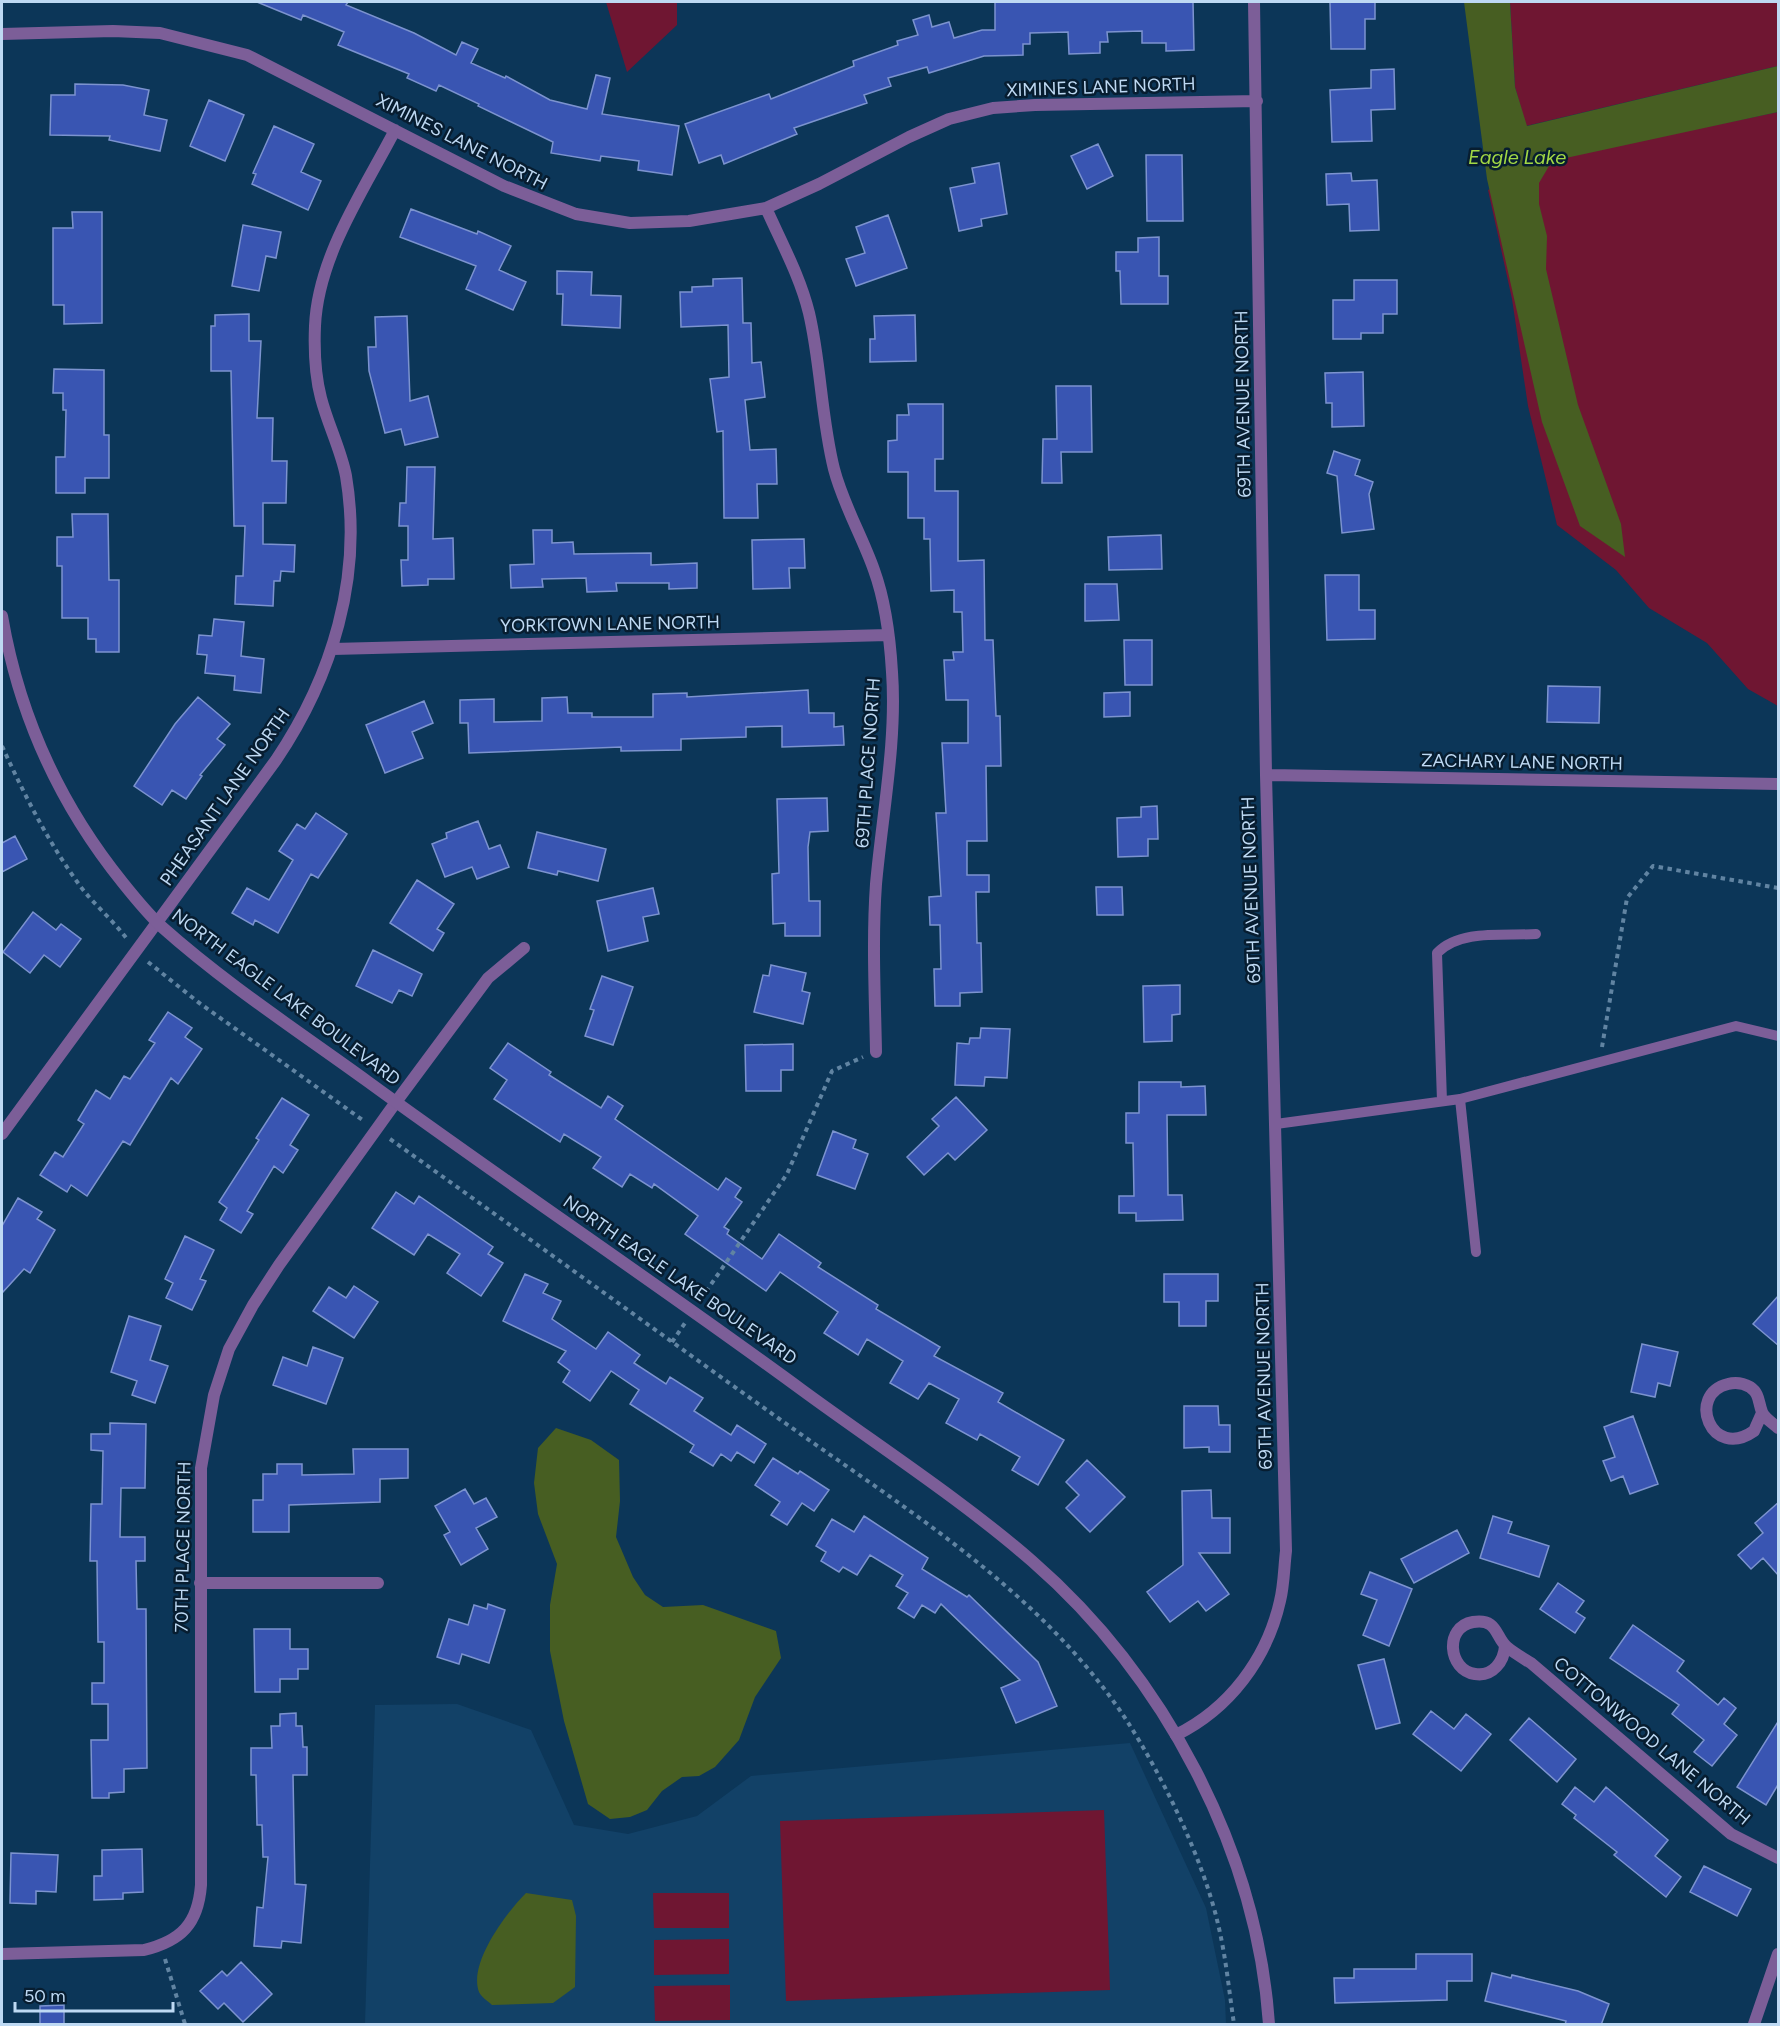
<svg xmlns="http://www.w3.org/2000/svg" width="1780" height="2026" viewBox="0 0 1780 2026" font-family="Figtree,sans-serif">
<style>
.built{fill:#124167}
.green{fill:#6f1632}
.water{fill:#475e22}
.building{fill:#3955b2;stroke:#7c93cf;stroke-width:1.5}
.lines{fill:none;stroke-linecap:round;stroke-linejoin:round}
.path{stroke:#6184a2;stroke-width:4;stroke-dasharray:4.5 4.5;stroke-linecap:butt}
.service{stroke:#7c5e98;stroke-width:10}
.minor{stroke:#7c5e98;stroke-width:12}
.tertiary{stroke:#7c5e98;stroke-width:12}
.labels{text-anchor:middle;stroke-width:5;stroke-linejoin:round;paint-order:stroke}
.street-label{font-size:18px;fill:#bed9f3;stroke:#071d30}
.water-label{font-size:20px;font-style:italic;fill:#a2d845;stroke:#071d30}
</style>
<rect width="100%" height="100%" fill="#0c3658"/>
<path class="built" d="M457,1704L531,1730L574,1825L628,1834L697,1816L751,1776L1130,1743L1206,1908L1225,2000L1226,2024H365L375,1705Z"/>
<path class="green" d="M606,2H677V25L627,72Z
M1510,2H1778V66L1526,126L1515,87Z
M1778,112V706L1748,689L1707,643L1649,608L1616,570L1557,525L1528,406L1512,299L1488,190L1551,161L1581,153Z
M1104,1810L1110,1990L786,2001L780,1821Z
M653,1893H729V1928H654Z
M729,1939V1974L654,1975V1940Z
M730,1985V2020L655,2021L654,1986Z"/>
<path class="water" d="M1464,2H1510L1515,87L1527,126L1778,66V112L1552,161L1539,183V204L1547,236L1546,269L1578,405L1621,524L1625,557L1580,526L1542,422L1487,179Z
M556,1428L591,1440L619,1460L620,1501L616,1537L633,1577L645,1595L663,1607L703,1605L776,1631L781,1658L755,1697L739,1740L715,1767L699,1776L682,1777L662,1791L647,1810L630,1817L610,1819L588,1804L564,1721L550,1651V1605L557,1564L538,1514L534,1483L538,1448Z
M526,1893L572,1900L576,1916L575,1987L553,2003L492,2005C488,2001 481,1997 479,1992C468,1963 507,1912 526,1893Z"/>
<path class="building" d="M257,2H348L346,5L414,33L456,55L462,42L478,49L471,63L505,78L506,76L550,100L587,109L596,75L610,78L602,114L679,126L672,175L638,170L639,161L601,156L600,161L551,153L553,142L478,106L479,104L439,85L436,91L407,78L409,74L338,45L344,32L303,15L301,20Z
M995,2H1193L1194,50L1166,51V43H1142V31L1107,32L1108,42H1100V53L1069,54L1068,32L1030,33V44H1023V55L984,56L929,73L927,67L888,78L891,86L864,95L867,103L794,128L797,134L724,164L721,155L699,163L685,124L769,94L771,99L854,66L853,61L898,45L897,41L918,35L913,20L929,15L932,27L949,22L954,38L982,30H995Z
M1330,2H1375V19H1365V49H1331Z
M1394,69L1395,109L1371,110L1372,141L1332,142L1330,90L1371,88V70Z
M75,84L123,85L149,90L144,115L167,120L160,151L109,140L110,136L50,135L51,95H75Z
M209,100L244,115L225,161L190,146Z
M274,126L314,144L301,172L321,181L308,210L252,184L256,174L253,173Z
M1098,144L1113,176L1087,189L1071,156Z
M1146,155H1182L1183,221H1147Z
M999,163L1007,214L981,219L982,226L959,231L950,188L975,183L972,168Z
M1351,173L1352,181L1377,180L1379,230L1350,231L1349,204L1327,205L1326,174Z
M411,209L477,234L478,231L511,246L499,270L526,282L513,310L466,289L476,266L400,237Z
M72,212H102V323L64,324V305H53V228H73Z
M888,215L907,268L856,286L846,259L865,253L856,227Z
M243,225L281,232L276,258L266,256L259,291L232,286Z
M1159,237V276H1168V304H1121L1120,271H1116V252H1138V238Z
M557,271L592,272L591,295L621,296L620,328L562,325L563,294H557Z
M742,278L743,323H751L752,363L761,362L765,397L745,400L750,450L776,449L777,484H757L758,518H724L723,431L717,432L710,379L729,377L728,325L681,327L680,292H692V287L713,286V279Z
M1354,280H1397V314H1383V333H1361V339H1333V300H1354Z
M249,314V341H261L257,418H273L272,461H287L286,503H263V544L295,545L294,572L281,571L280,581H274L273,606L235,604L236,576H243L245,526H234L231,371H211V326H215V315Z
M915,315L916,361L870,362V339H875L874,316Z
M407,316L410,401L428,396L438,437L405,445L401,429L385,433L369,371L368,347H376L375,317Z
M54,369L104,370V435H109V478H85V493H56V457H65L66,410H63V393H53Z
M1363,372L1364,426L1332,427V403H1326L1325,373Z
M1056,386H1091L1092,452H1061L1062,483H1042L1043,439H1057Z
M908,404H943V459H935V491H958V561L984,560L985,640H993L996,716H1000L1001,766H986L987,841H967V875H989V892H976L977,943H981L982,992L960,993V1006H935L934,969H941L940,925H930L929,897L941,896L936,813H946L942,743H968V700H946L944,660H954L953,652H963L962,612H954V590L931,591L930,539H924V518H908V472H888V441L897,440V415H909Z
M1334,451L1360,460L1355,475L1373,482L1369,494L1374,529L1342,533L1337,476L1327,473Z
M407,467H435L433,539L453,538L454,579H428V585L402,586L401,560H408V526H399L400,503H406Z
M72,514H108L109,580H119V652H96V639H88V618H62V566H57V537H73Z
M533,530H552V543L573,542L574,554L651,553V565L697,563V588L669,589V583H616L617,591L587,592L586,578L542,579L543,587L511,588L510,565L534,564Z
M1161,535L1162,569L1109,570L1108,537Z
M804,539L805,568H789L790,588L753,589L752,540Z
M1325,575H1359V610H1375V639L1327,640Z
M1085,584H1117L1119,620L1085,621Z
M214,619L244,622L241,656L264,659L261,693L234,690L235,676L205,673L207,655L197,654L199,635L212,636Z
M1124,640H1152V685H1125Z
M1548,686L1600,687L1599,723L1547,722Z
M808,690L809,713H834V727L843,726L844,745L782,747V726L746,727V737L681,739V750L621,751V747L469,753L468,723H460V700L494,699V722L542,721V698L567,697L568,713H592V717H653V694L687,693V697Z
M1130,692V716L1104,717V693Z
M198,697L230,724L217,739L225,745L200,775L202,776L186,799L172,790L162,805L134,786L175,724Z
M424,701L433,723L412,732L423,758L385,773L366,725Z
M827,798L828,831L810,832L808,847L809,901H820V936H785V923L773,924L772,874L779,873L777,799Z
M1157,806L1158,839H1148V856L1118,857L1117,818L1141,817V807Z
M316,813L347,834L318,878L311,874L278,933L255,920L253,925L232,913L247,888L269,900L293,860L279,851L297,824L305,829Z
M478,821L489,849L500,845L509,867L477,879L472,867L445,877L432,844L447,838L446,833Z
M537,832L606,849L598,881L558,871L557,875L528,868Z
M15,836L27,859L2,872V843Z
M417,880L454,904L437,929L444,933L433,951L390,923Z
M1096,887H1122L1123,915H1097Z
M653,888L659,914L643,917L648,941L608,951L597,901Z
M33,912L56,930L61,924L81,939L60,967L44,955L30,973L3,952Z
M373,950L422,974L412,996L399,990L392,1003L356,986Z
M771,965L806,973L802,991L810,993L803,1024L754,1012L763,975L769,976Z
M602,976L633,987L613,1045L585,1036L594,1010L590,1009Z
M1180,985V1014L1172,1015V1041L1144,1042L1143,986Z
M168,1012L192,1028L185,1037L202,1049L178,1084L171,1078L130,1145L123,1141L87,1196L71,1185L67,1192L40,1175L55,1152L63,1157L84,1124L78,1120L96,1090L110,1099L124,1076L130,1079L155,1043L149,1040Z
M981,1028L1010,1029L1007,1078L985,1077L984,1086L955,1085L957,1043L969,1044L970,1038H980Z
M508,1043L551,1072L549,1075L601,1108L608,1096L623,1106L615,1119L718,1190L726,1178L741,1188L735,1197L742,1202L724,1227L729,1230L727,1234L762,1259L779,1234L821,1263L818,1267L878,1305L876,1309L940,1347L934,1356L1003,1393L998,1402L1064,1440L1038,1485L1012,1470L1020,1457L980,1434L977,1440L946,1423L959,1399L929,1383L918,1399L890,1383L903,1361L867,1339L858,1355L824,1333L838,1312L780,1272L766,1291L685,1234L698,1216L654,1184L652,1188L630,1174L622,1187L593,1168L601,1157L564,1134L560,1142L494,1099L507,1080L490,1068Z
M793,1044V1070H781V1091H746L745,1045Z
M1139,1082H1181V1087L1205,1086L1206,1115H1167L1168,1195H1182L1183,1220L1136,1221V1213H1119V1196H1134L1133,1143H1126V1113H1139Z
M956,1097L987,1130L955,1160L948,1153L924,1175L907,1157L939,1126L932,1119Z
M282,1098L309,1115L290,1145L298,1150L283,1173L274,1166L247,1211L253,1214L241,1233L220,1220L227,1208L219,1202L259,1140L256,1138Z
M833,1131L856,1140L853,1148L868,1154L855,1189L817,1175Z
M396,1192L414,1204L419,1196L493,1247L488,1254L503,1263L481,1296L447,1273L460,1254L428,1234L414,1255L372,1228Z
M18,1198L42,1212L37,1219L55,1230L30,1273L24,1269L2,1293V1226Z
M185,1236L214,1250L200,1279L206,1281L192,1310L166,1298L173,1283L165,1279Z
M525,1274L548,1284L543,1293L561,1301L552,1319L596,1349L608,1332L640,1355L634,1363L666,1384L670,1377L703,1398L694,1411L731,1435L737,1425L766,1444L754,1463L737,1452L731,1461L721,1454L713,1466L690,1452L694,1445L630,1404L639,1390L611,1371L590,1401L563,1382L570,1371L558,1362L566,1351L503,1321Z
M1164,1274H1218V1301H1206V1326H1179V1302H1164Z
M354,1286L378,1302L354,1338L313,1311L329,1287L346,1298Z
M1779,1295V1346L1753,1324Z
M129,1316L161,1326L150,1360L168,1366L155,1403L132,1395L137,1381L111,1372Z
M1642,1344L1678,1352L1670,1386L1658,1383L1655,1397L1631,1392Z
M313,1347L343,1358L326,1404L273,1385L283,1357L307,1366Z
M1184,1406H1218L1219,1425H1230V1452H1209V1447L1184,1448Z
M1633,1416L1658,1484L1630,1494L1623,1476L1611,1481L1603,1461L1615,1457L1604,1427Z
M110,1423L146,1424L145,1488H121L120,1537H145V1561H136L137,1609H146L147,1768L124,1769V1792L109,1793V1798H92L91,1740H108V1704H92V1683H104V1642H98L97,1561H90L91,1504H102L103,1451L91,1450V1434H110Z
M353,1449H408V1478L380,1479V1502L289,1505V1532H253V1500H263V1474H277V1464H302V1475L354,1474Z
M773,1458L798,1474L800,1471L829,1490L814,1511L802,1503L787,1525L771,1515L780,1502L755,1485Z
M1087,1460L1125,1497L1090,1532L1066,1508L1079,1495L1066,1482Z
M465,1489L474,1504L486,1498L497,1517L476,1528L488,1549L461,1565L444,1535L450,1532L435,1506Z
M1211,1490L1212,1518H1230V1553H1199L1229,1594L1206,1611L1198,1601L1170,1622L1147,1592L1183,1565L1182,1491Z
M1779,1502V1576L1763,1558L1751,1569L1738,1555L1763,1533L1755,1523Z
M864,1516L928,1558L922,1569L967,1597L969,1595L1038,1662L1057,1706L1016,1723L1001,1688L1020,1680L941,1604L935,1613L922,1605L914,1618L898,1608L908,1593L896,1586L903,1575L870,1555L857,1575L843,1567L839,1572L821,1561L826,1552L816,1546L832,1519L854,1532Z
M1493,1516L1512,1522L1508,1533L1549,1546L1539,1577L1480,1558Z
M1457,1530L1469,1553L1414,1583L1401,1559Z
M1370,1572L1412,1589L1389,1646L1363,1635L1377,1600L1361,1594Z
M1558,1583L1584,1601L1576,1612L1585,1618L1575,1633L1540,1609Z
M488,1604L505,1610L489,1663L462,1654L459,1664L437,1657L449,1619L468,1625L474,1605L487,1609Z
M1633,1625L1684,1661L1677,1671L1718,1705L1724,1698L1736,1708L1724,1724L1737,1735L1712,1766L1694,1752L1704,1740L1672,1714L1679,1705L1610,1658Z
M254,1629H290V1649H308V1669H298V1679H280V1692H255Z
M1384,1659L1400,1723L1376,1729L1358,1665Z
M1431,1711L1454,1729L1466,1714L1491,1734L1461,1771L1413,1734Z
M296,1713V1726H302L303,1747H307V1775H293L295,1884L306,1885L301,1943L282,1941L281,1948L254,1946L257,1907L263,1908L268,1857H263L262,1825H257L256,1775H251V1748H272L271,1726H280V1714Z
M1529,1718L1576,1759L1557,1782L1510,1740Z
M1779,1720V1783L1766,1805L1737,1787Z
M1575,1787L1594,1802L1606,1787L1668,1840L1655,1856L1681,1877L1666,1897L1614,1855L1617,1852L1574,1818L1576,1815L1562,1804Z
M142,1849L143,1892L123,1893V1899L94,1900V1876H102V1850Z
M11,1853L58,1855L56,1892L36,1891V1904L10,1903Z
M1704,1866L1751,1889L1737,1916L1690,1892Z
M1416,1954H1472V1981H1447V2000L1335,2003L1334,1978H1354V1969H1416Z
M241,1962L272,1994L243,2022L224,2003L218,2009L200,1991L222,1971L227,1976Z
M1492,1973L1511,1978L1512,1975L1578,1991L1609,2004L1601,2025H1565L1566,2021L1485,2001Z
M64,2005V2025H40V2006Z"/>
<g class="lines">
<path class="path" d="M2,746C24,794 47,840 78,883C92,903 112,919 127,939
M148,962L198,1002L364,1121
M1602,1047L1627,898L1653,866L1778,888
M390,1139C519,1231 648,1325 778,1418C902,1507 1042,1591 1127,1721C1163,1777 1203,1859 1218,1924C1226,1957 1229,1991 1234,2024
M701,1299L787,1174L832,1071L863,1057
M672,1342L685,1323
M165,1959L185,2024"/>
<path class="service" d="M1460,1099L1476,1252
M1442,1101L1437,953C1460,929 1504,936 1536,934
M1276,1124L1460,1099L1736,1026L1778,1036"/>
<path class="minor" d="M2,34L113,31L160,33L247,55L504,186L576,214L630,223L689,221L766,208L819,184L909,137L949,119L993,108L1035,105L1257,101
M766,208C781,242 800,276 809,313C821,364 821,417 834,469C843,504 862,536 874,570C886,603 890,638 892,672C897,741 882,816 876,884C872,940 875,996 876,1052
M333,649L888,635
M1266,775L1778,784
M2,1134L276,760C332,677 363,577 346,476C341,450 328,425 321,398C315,375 314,350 315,326C318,256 364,190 395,130
M1762,1413L1754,1431C1711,1461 1686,1394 1728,1384C1735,1382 1743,1383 1750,1387C1760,1394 1758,1402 1762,1412C1764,1418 1774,1424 1778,1428
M200,1583H378
M1505,1646C1504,1661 1493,1677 1475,1674C1448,1670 1444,1627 1473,1622C1498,1618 1495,1637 1507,1647C1514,1653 1523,1658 1531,1663L1731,1834L1778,1858
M1176,1735C1229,1709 1267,1659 1280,1601C1284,1585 1284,1567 1286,1551L1266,775L1254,2
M2,1954L144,1950C181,1941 198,1924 201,1885V1468L214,1395L229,1349L253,1305L279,1265L396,1102L488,978L524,948
M1754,2024L1778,1954"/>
<path class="tertiary" d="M2,616C19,715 60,805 123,883C135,898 148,914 162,927C226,984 298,1031 367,1081C511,1186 659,1285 802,1390C877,1445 962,1500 1032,1561C1164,1676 1257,1850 1269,2024"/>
</g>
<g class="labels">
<g class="street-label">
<text transform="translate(1101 87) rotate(-2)" y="6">XIMINES LANE NORTH</text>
<text transform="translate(462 142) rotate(27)" y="6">XIMINES LANE NORTH</text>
<text transform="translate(1243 404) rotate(-91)" y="6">69TH AVENUE NORTH</text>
<text transform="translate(610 624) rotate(-1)" y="6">YORKTOWN LANE NORTH</text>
<text transform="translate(1522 762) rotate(1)" y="6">ZACHARY LANE NORTH</text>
<text transform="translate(868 763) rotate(-86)" y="6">69TH PLACE NORTH</text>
<text transform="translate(225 797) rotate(-55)" y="6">PHEASANT LANE NORTH</text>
<text transform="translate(1251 890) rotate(-92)" y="6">69TH AVENUE NORTH</text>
<text transform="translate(286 997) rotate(37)" y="6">NORTH EAGLE LAKE BOULEVARD</text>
<text transform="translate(680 1280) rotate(35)" y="6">NORTH EAGLE LAKE BOULEVARD</text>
<text transform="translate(1264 1376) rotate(-91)" y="6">69TH AVENUE NORTH</text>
<text transform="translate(183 1547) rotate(-89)" y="6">70TH PLACE NORTH</text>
<text transform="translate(1652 1741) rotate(40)" y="6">COTTONWOOD LANE NORTH</text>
</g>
<g class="water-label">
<text x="1517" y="164">Eagle Lake</text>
</g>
</g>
<rect width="1780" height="2026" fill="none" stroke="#bed9f3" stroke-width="6"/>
<path d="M15 2002v9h158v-9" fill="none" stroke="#bed9f3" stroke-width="3"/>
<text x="24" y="2002" font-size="18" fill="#bed9f3" stroke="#071d30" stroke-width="4.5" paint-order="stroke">50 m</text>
</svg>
